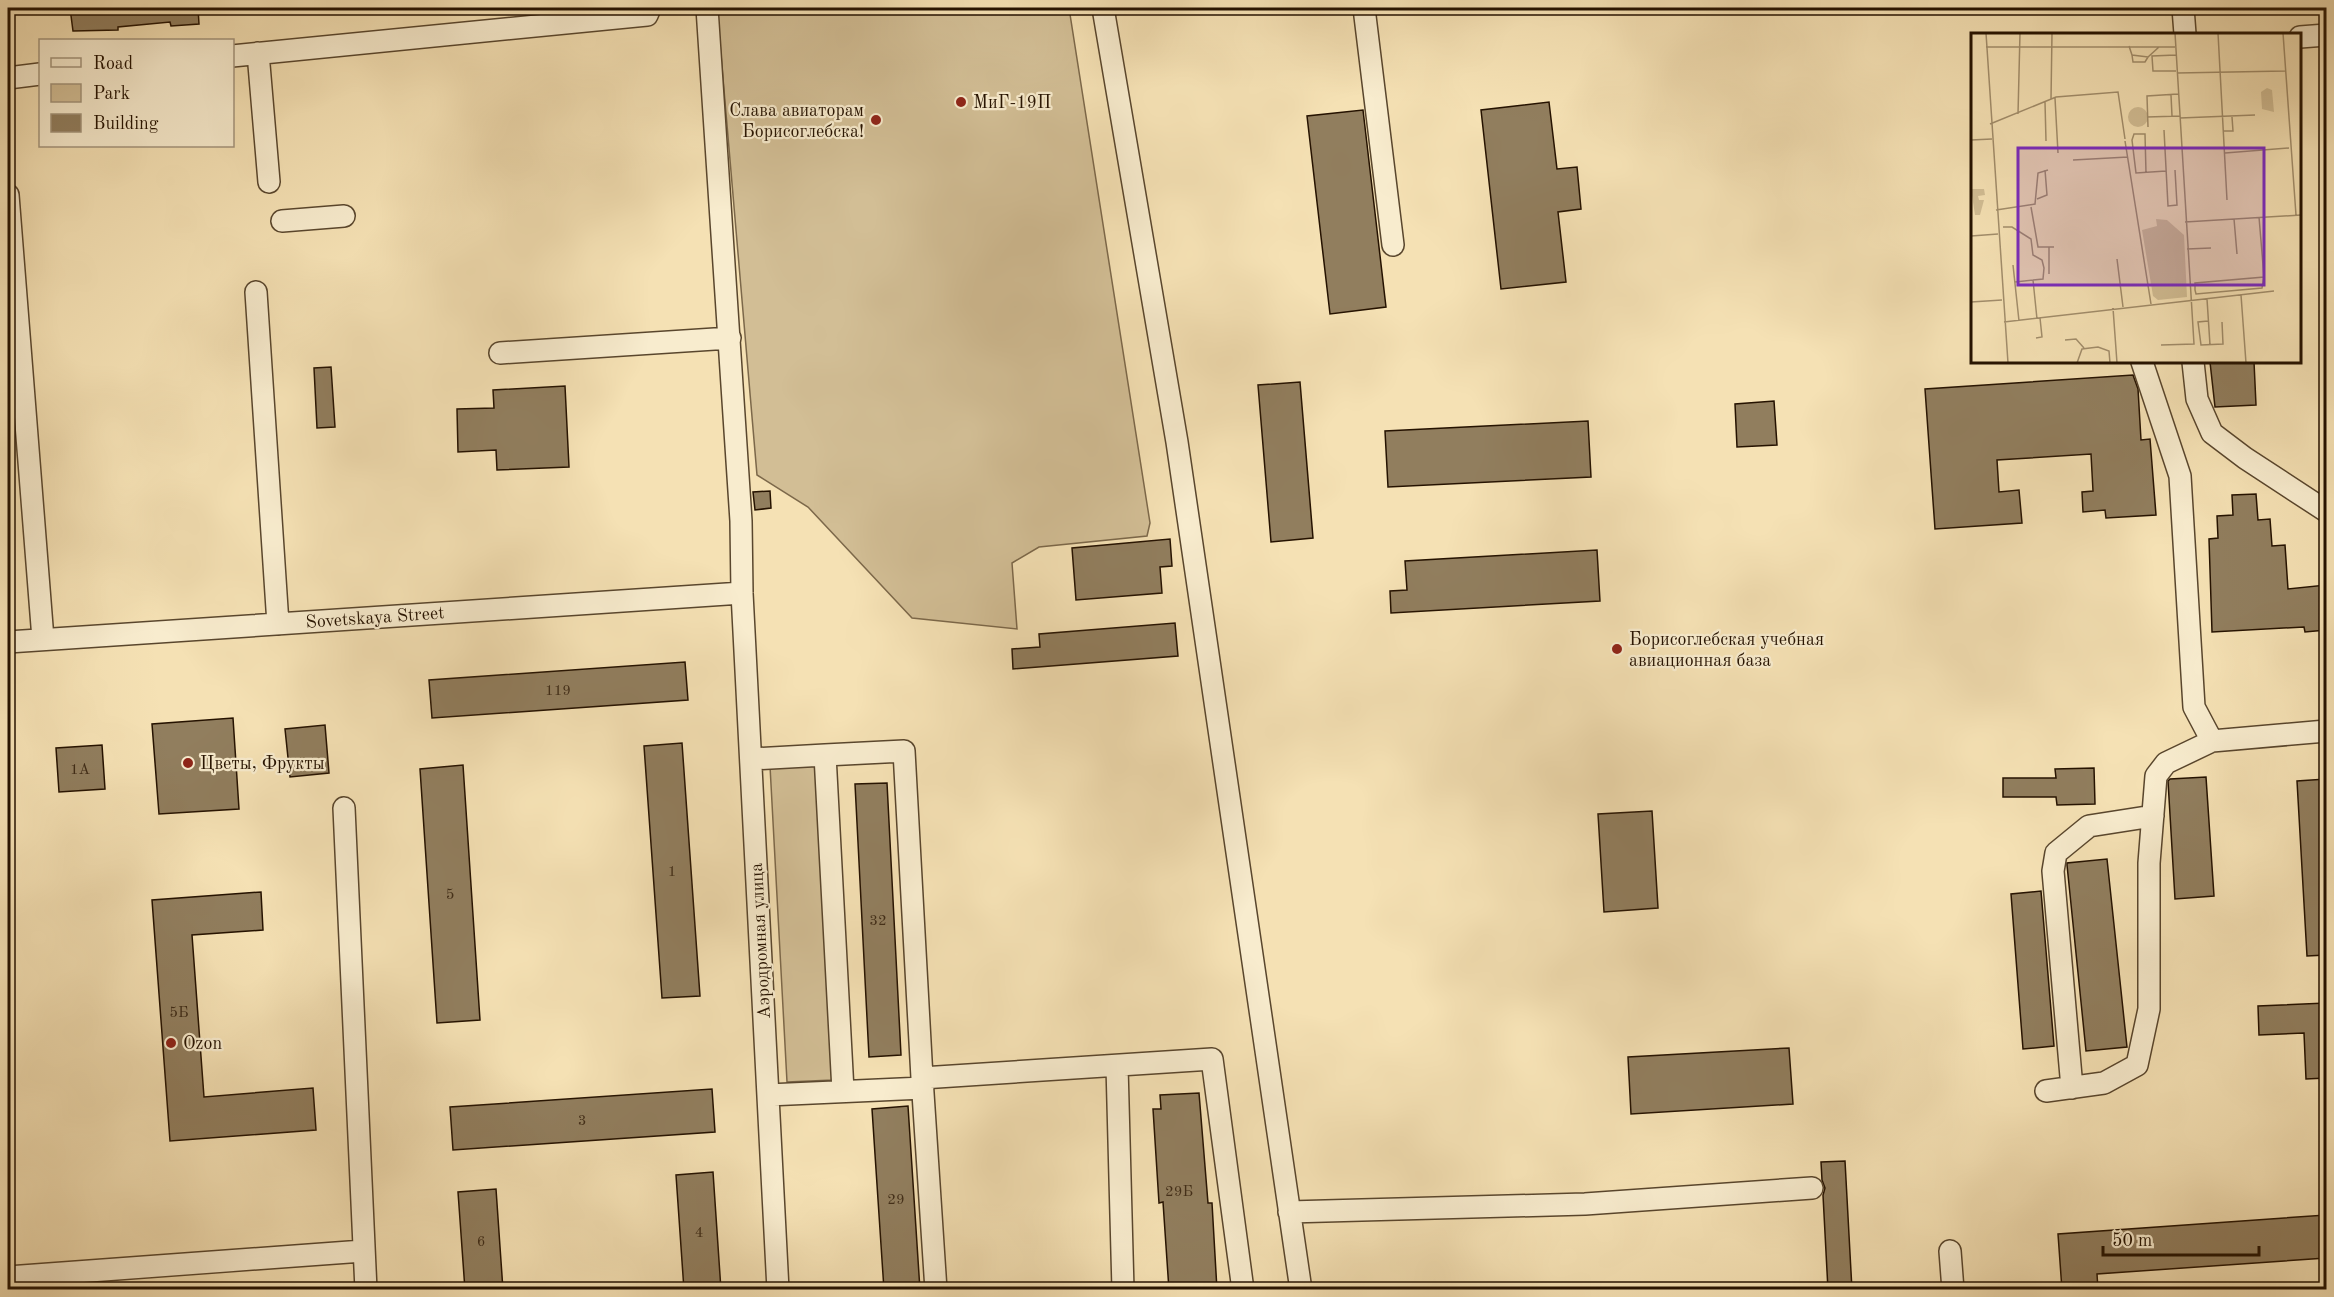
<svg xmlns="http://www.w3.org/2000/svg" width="2334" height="1297" viewBox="0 0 2334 1297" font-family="'Old Standard TT',serif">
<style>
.green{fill:#d2be95;stroke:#7c684a;stroke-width:1.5}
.building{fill:#917e5e;stroke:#251200;stroke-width:1.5}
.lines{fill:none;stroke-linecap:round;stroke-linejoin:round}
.minor-casing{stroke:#59462d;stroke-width:24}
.minor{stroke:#f8ecce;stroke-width:21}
.poi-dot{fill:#8f2418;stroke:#f8ecce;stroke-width:2}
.labels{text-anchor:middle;stroke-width:4.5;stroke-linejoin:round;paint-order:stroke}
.number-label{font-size:15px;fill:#402d18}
.poi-label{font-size:18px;fill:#251200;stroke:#f8ecce;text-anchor:start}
.street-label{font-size:18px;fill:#251200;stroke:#f8ecce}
.inset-road{fill:none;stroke:#a28e6c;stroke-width:1.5}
.view{fill:#7b2cbf;fill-opacity:0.15;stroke:#7b2cbf;stroke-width:3}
.inset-edge{fill:none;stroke:#251200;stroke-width:3}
</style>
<rect width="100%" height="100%" fill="#f5e1b4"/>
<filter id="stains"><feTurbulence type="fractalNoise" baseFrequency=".00333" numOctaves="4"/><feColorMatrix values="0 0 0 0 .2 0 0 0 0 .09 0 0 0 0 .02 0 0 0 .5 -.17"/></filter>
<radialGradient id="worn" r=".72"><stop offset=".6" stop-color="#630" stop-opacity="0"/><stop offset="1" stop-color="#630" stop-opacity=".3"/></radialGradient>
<path class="green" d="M717,8H1069L1150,523L1147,536L1039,547L1012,563L1017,629L912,618L808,507L757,475Z
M816,763L833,1080L787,1082L770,766Z"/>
<path class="building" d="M70,8H198L199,24L171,26L170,22L118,27V30L73,31Z
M1549,102L1557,169L1577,167L1581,209L1558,212L1566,282L1501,289L1481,110Z
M1363,110L1386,307L1330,314L1307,116Z
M2210,362H2254L2256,405L2215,407Z
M331,367L335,427L317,428L314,368Z
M2133,375L2138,389L2141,440L2150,439L2156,515L2106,518L2105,510L2083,512L2082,492L2093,491L2091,454L1997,460L1999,492L2019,490L2022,523L1935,529L1925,389Z
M1300,382L1313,538L1271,542L1258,385Z
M565,386L569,467L497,470L496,450L458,452L457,409L494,408L493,390Z
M1774,401L1777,445L1737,447L1735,404Z
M1588,421L1591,477L1388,487L1385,431Z
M770,491L771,508L755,510L753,492Z
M2256,494L2258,520L2270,519L2272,546L2285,545L2288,589L2326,585V630L2305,632L2304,627L2212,632L2209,539L2218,538L2217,516L2233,515L2232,495Z
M1170,539L1172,566L1160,567L1162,593L1076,600L1072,548Z
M1597,550L1600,601L1391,613L1390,591L1407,590L1405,561Z
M1175,623L1178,656L1013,669L1012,649L1040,647L1039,634Z
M685,662L688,700L432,718L429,680Z
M233,718L239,809L159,814L152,724Z
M325,725L329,773L290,777L285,729Z
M682,743L700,996L662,998L644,746Z
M102,745L105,789L59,792L56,748Z
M463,765L480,1020L437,1023L420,769Z
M2094,768L2095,804L2057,805L2056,797H2003V778H2056L2055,769Z
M2206,777L2214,896L2175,899L2168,781L2170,779Z
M2326,779V955L2307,956L2297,781Z
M887,783L901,1055L869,1057L855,784Z
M1652,811L1658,908L1604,912L1598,814Z
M2107,859L2127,1047L2086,1051L2067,865V863Z
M2041,891L2054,1046L2023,1049L2011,894Z
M261,892L263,930L192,935L204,1097L313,1088L316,1130L170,1141L152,900Z
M2326,1003V1078L2306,1079L2304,1033L2259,1035L2258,1006Z
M1789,1048L1793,1104L1631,1114L1628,1057Z
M712,1089L715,1132L453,1150L450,1107Z
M1199,1093L1208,1203H1212L1217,1290H1169L1163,1202L1159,1203L1153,1109H1161L1160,1095Z
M908,1106L920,1290H884L872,1109Z
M1845,1161L1852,1290H1828L1823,1195L1825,1188L1822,1180L1821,1162Z
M713,1172L721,1290H684L676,1175Z
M496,1189L503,1290H465L458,1192Z
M2326,1215V1258L2097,1274L2098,1290H2062L2058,1234Z"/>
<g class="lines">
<g class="minor-casing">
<path id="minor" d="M707,8L741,521L742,593L778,1290
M1103,8L1177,442L1301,1290
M1364,8L1393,245
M2183,8L2185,34
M2300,37L2326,35
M258,53L269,182
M232,56L647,15L650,8
M8,78L40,74
M8,195L43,639
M282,221L344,216
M256,292L278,624
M500,353L730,338
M2142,362L2180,476L2194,707L2212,741
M2193,362L2197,399L2212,433L2245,458L2326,511
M8,642L742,593
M751,759L825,755
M344,808L366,1290
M1117,1066L1123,1290
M922,1078L1212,1059L1243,1290
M2072,1088L2053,871L2056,853L2089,826L2153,816
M843,1091L825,755L904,751L922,1078L936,1290
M2046,1091L2104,1083L2137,1065L2149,1009V863L2156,776L2166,763L2212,741L2326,731
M768,1095L923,1088
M1289,1212L1585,1204L1812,1188
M1950,1251L1953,1290
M8,1277L363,1251"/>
</g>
<use href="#minor" class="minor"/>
</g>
<g class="poi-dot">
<circle cx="961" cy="102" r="6"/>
<circle cx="876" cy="120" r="6"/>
<circle cx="1617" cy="649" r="6"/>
<circle cx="188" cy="763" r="6"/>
<circle cx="171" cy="1043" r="6"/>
</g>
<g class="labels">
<g class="number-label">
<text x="558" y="695">119</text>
<text x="80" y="774">1А</text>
<text x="672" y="876">1</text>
<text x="450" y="899">5</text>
<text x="878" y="925">32</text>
<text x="179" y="1017">5Б</text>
<text x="582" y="1125">3</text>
<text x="1179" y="1196">29Б</text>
<text x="896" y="1204">29</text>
<text x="699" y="1237">4</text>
<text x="481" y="1246">6</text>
</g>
<g class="poi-label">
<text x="973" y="108">МиГ-19П</text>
<text x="864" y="116" text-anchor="end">Слава авиаторам<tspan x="864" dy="21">Борисоглебска!</tspan></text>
<text x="1629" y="645">Борисоглебская учебная<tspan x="1629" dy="21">авиационная база</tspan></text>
<text x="200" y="769">Цветы, Фрукты</text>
<text x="183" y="1049">Ozon</text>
</g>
<g class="street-label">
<text transform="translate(375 617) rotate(-4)" y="6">Sovetskaya Street</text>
<text transform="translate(760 941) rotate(-93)" y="6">Аэродромная улица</text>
</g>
</g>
<g transform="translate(1971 33)">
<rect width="330" height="330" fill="#f5e1b4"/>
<path d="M296,55L301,57L303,79L291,76L290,59ZM157 84a10 10 0 1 1 20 0a10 10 0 1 1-20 0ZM0,156H13L14,162L7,163L8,167H13L9,182H4ZM185,186L196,187L213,202L216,264L187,267L182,263L171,197L186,193Z" fill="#d2be95"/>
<path class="inset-road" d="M15,0L37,330M247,0L256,167M312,0L325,182M330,0V20M158,13L161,22L177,24L188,14M15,14H204M161,22L162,29H174L177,24M205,22L181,23L182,38H205M206,40L314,38M200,62L201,83M84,65L87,120M80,66L81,0M74,69L75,108M47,81L49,0M176,84L209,83M209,85L284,82M19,91L85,64L147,59L154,106M177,94L176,63L207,61M193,97L197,173L206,172L204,137M253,98H262L261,84M0,107L21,106M154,108L180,271M254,120L318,115M102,127L157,124M175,140L174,101H163L161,107L165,140L195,138M66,166L76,162L74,137M60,174L67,214H83M25,177L64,171L67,140L77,137M288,184L293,244L224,250V257L225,261L291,255L293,244M263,186L266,221M214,189L330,182M32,194H41L60,206L62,222L71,227L73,235L72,246L62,247M0,203L27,201M78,214V241M216,216L240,215M146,226L152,274M42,232L48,288M44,249L62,247L66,286M270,262L275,330M236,266L239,312M0,269L31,267M142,275L146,330M237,288L227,289L230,312L252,311L251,289M33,289L303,258M65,305L71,304L69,285M94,307L105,306L113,315M190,312L223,311L204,0M106,330L111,316L127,314L138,318L139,330"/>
<path class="view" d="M47,115H293V252H47Z"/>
<rect width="330" height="330" class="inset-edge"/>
</g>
<rect width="2334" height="1297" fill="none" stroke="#f5e1b4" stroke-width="30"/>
<rect x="9" y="9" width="2316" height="1279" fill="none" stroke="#251200" stroke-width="3"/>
<rect x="15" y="15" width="2304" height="1267" fill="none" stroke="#251200" stroke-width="1.5"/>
<rect x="39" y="39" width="195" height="108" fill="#f8ecce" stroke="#a4957c" stroke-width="1.5"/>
<rect x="51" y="58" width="30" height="9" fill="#f8ecce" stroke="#a4957c" stroke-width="1.5"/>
<text x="93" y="69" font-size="18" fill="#251200">Road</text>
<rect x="51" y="84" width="30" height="18" fill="#d2be95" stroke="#a4957c" stroke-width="1.5"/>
<text x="93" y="99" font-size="18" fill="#251200">Park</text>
<rect x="51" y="114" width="30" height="18" fill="#917e5e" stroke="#a4957c" stroke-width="1.5"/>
<text x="93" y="129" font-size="18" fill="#251200">Building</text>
<path d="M2103 1246v9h156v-9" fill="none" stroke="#251200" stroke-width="3"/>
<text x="2112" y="1246" font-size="18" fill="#251200" stroke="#f8ecce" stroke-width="4.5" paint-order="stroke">50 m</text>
<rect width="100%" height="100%" filter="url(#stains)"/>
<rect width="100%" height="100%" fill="url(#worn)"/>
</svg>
